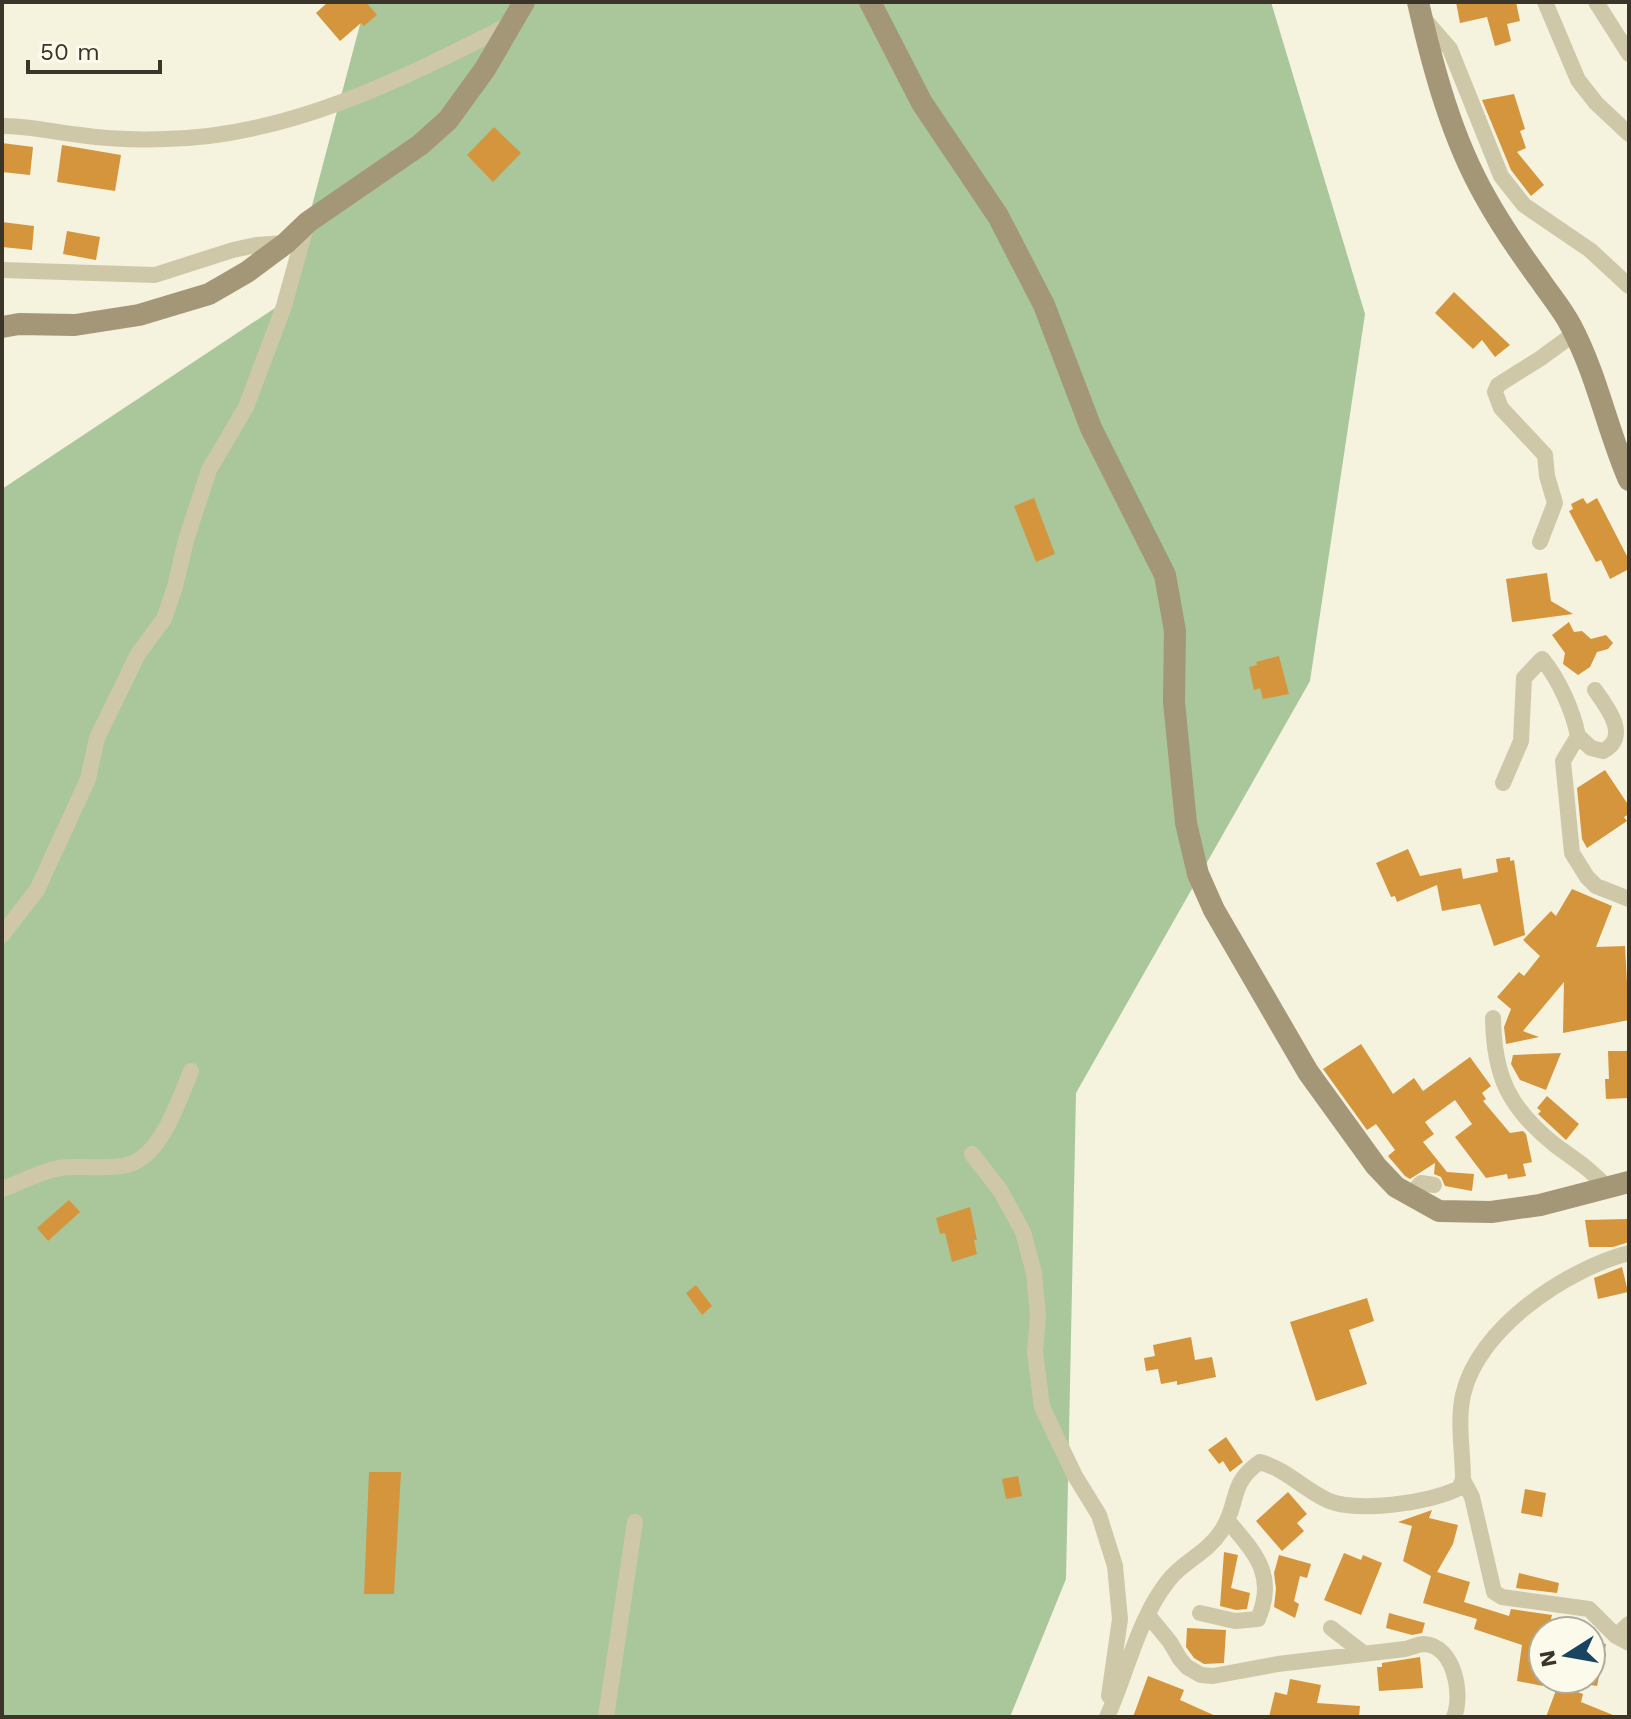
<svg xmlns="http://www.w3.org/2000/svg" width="1631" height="1719" viewBox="0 0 1631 1719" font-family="'Work Sans',sans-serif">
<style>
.green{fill:#a9c79b}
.building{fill:#d4953d}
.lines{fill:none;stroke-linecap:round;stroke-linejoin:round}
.street{stroke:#cfc8a8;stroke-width:16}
.secondary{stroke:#a49778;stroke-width:22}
</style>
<rect width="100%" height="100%" fill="#f5f2de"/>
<path class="green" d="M366,2H1271L1365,314L1310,681L1076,1093L1066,1579L1010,1717H2V489L287,300Z"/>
<path class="building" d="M328,2H366L377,15L364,26L361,23L340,41L316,13Z
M1456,2H1516L1520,21L1507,24L1511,41L1495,46L1487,17L1460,23Z
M1514,94L1525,129L1520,131L1526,148L1517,152L1544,185L1531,196L1511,170L1482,100Z
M494,127L521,153L493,182L467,155Z
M2,143L33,147L30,175L2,172Z
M62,145L121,155L115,191L57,182Z
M2,222L34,226L32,250L2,247Z
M67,231L100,237L96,260L63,254Z
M1454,292L1510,345L1495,357L1482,340L1473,349L1435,313Z
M1034,498L1055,554L1036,562L1014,506Z
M1583,498L1587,504L1597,498L1629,560V569L1610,579L1601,560L1596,562L1569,511L1573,509L1571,504Z
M1547,573L1551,601L1573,614L1512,622L1506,579Z
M1569,622L1574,632L1582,631L1591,639L1606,635L1613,643L1608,649L1597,652L1590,667L1578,675L1563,664L1565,653L1552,635Z
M1279,656L1289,694L1263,699L1260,688L1254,690L1249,667L1257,665L1256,662Z
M1605,770L1629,806V814L1624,817L1627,821L1587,848L1582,839L1577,788Z
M1408,849L1420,876L1461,868L1463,879L1498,872L1496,859L1510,857V861L1514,860L1525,935L1494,946L1480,904L1442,911L1437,885L1397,902L1395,896L1391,897L1376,863Z
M1572,889L1612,906L1596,947L1625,946L1629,1020L1563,1033L1564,982L1523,1031L1539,1037L1506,1044L1504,1027L1511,1009L1497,997L1519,972L1524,976L1540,956L1523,940L1551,911L1556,916Z
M1361,1044L1393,1094L1414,1078L1423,1091L1470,1057L1491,1086L1482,1093L1486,1099L1483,1101L1510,1133L1523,1131L1526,1134L1532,1162L1523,1164L1526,1176L1508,1179L1507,1174L1486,1178L1455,1137L1472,1124L1455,1100L1425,1122L1434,1134L1423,1142L1447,1172L1474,1174L1472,1191L1445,1186L1441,1177L1434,1174L1435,1163L1410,1179L1405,1176L1388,1156L1395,1150L1376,1124L1367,1130L1323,1069Z
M1608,1051H1629V1098L1606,1099L1605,1079H1609Z
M1561,1053L1546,1090L1520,1080L1511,1064L1513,1055Z
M1547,1096L1579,1124L1566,1140L1538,1114L1541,1111L1537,1108Z
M69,1200L80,1212L48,1241L37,1228Z
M970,1207L977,1240H974L977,1254L952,1262L945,1233L940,1234L936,1218Z
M1627,1219L1629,1242L1613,1247H1589L1585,1220Z
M1622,1267L1628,1292L1598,1299L1594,1278Z
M696,1285L712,1306L702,1315L686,1293Z
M1367,1298L1374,1321L1349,1330L1367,1384L1316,1401L1290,1322Z
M1191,1337L1195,1360L1212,1357L1216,1377L1177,1385V1381L1161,1384L1158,1369L1146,1371L1144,1358L1155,1356L1153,1345Z
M1226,1437L1243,1462L1230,1472L1223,1461L1219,1464L1208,1450Z
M369,1472H401L394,1594H364Z
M1018,1476L1022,1496L1006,1499L1002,1479Z
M1525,1489L1546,1493L1542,1517L1521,1513Z
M1288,1492L1307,1514L1297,1523L1304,1531L1282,1551L1256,1521Z
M1432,1510L1429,1518L1458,1525L1453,1544L1437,1572L1470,1582L1464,1602L1509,1616L1511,1609L1552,1615L1548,1631H1543V1686L1517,1681L1522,1645L1474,1629L1477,1619L1423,1603L1431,1576L1403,1561L1412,1526L1398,1522Z
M1224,1552L1238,1555L1231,1588L1250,1593L1247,1609L1236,1610L1220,1606Z
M1344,1553L1361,1560L1363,1555L1382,1563L1361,1615L1324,1600Z
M1279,1555L1311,1564L1307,1578L1300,1576L1294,1601L1299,1604L1295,1618L1274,1607L1276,1589L1274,1573Z
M1519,1573L1559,1583L1557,1593L1516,1588Z
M1389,1613L1425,1623L1422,1633L1412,1635L1386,1628Z
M1187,1628L1226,1630L1224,1663L1204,1664L1194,1658L1186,1647Z
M1591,1641L1606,1644L1597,1686L1591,1685Z
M1420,1657L1423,1688L1379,1691L1377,1667H1382V1663Z
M1148,1676L1184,1690L1180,1700L1218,1717H1133Z
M1290,1679L1321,1685L1317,1703L1360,1706L1359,1717H1269L1275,1692L1287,1695Z
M1558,1685L1583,1694L1581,1702L1618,1717H1546Z"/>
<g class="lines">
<path class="street" d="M1545,2L1578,80L1596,103L1629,134
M1596,2L1629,54
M1424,19L1450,49L1501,176L1524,205L1590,250L1629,286
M2,126C29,126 54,132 80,135C108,139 138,140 165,139C288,137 402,79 509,25
M2,270L155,275L233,250L256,245L286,243
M1540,542L1555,503L1547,476L1545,455L1501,408L1495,392L1498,385L1541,358L1575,333
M1578,736L1591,748L1603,751C1631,737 1607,707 1595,690
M1503,783L1521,741L1524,678L1542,659C1559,679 1573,711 1578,736L1563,761L1572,853L1587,877L1596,886L1629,899
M2,935L37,890L88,779L97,738L138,654L164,619L175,587L186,540L209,470L246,407L284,306L307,223
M1493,1018C1494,1077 1509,1108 1555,1145C1574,1159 1592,1170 1607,1188
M972,1154L1000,1190L1023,1232L1034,1273L1038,1316L1035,1352L1042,1407L1075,1476L1099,1515L1115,1566L1120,1619L1109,1696
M2,1189C21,1183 40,1171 60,1168C81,1165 106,1170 127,1165C161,1157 179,1100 191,1071
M1410,1196L1421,1183L1434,1185
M1463,1480L1472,1497L1494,1592L1502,1597L1589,1609L1616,1636L1629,1643
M1200,1613L1235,1621L1258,1619C1277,1575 1255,1553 1228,1521
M1148,1615L1170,1642L1180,1659L1187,1667L1201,1675L1213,1676L1278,1664L1405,1649C1410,1648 1418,1644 1424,1644C1455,1646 1463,1695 1454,1717
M1331,1628L1362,1652
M1616,1636L1629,1624
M606,1717L635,1522
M1107,1717C1127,1673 1138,1619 1168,1581C1184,1560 1206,1555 1222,1530C1240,1502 1228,1484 1260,1462C1287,1470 1301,1487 1325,1499C1353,1514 1431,1503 1459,1488L1463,1480C1463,1452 1457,1422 1463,1395C1478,1328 1567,1269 1629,1253"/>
<path class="secondary" d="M870,2L922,103L998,216L1044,305L1091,428L1165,575L1175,631L1174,702L1186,823L1198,874L1214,910L1308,1072L1376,1166L1396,1187L1439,1211L1491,1212L1540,1205L1629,1182
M1418,2C1433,68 1452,139 1486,198C1502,227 1521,254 1540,280C1550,295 1563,310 1571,326C1597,375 1607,429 1629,480
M2,327L19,324L75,325L139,315L209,294L247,272L286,243L308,222L420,145L448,120L485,69L524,2"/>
</g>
<rect width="1631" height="1719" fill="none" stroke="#3b3529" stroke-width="8"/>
<g transform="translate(1567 1655) rotate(259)"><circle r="38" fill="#fcfaeb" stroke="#afab9d" stroke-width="2"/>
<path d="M0-6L14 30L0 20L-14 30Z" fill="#194462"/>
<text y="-12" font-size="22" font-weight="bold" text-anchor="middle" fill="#3b3529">N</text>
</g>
<path d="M28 60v12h132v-12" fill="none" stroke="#3b3529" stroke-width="4"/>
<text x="40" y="60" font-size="24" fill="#3b3529" stroke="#fcfaeb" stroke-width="6" paint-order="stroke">50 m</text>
</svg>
